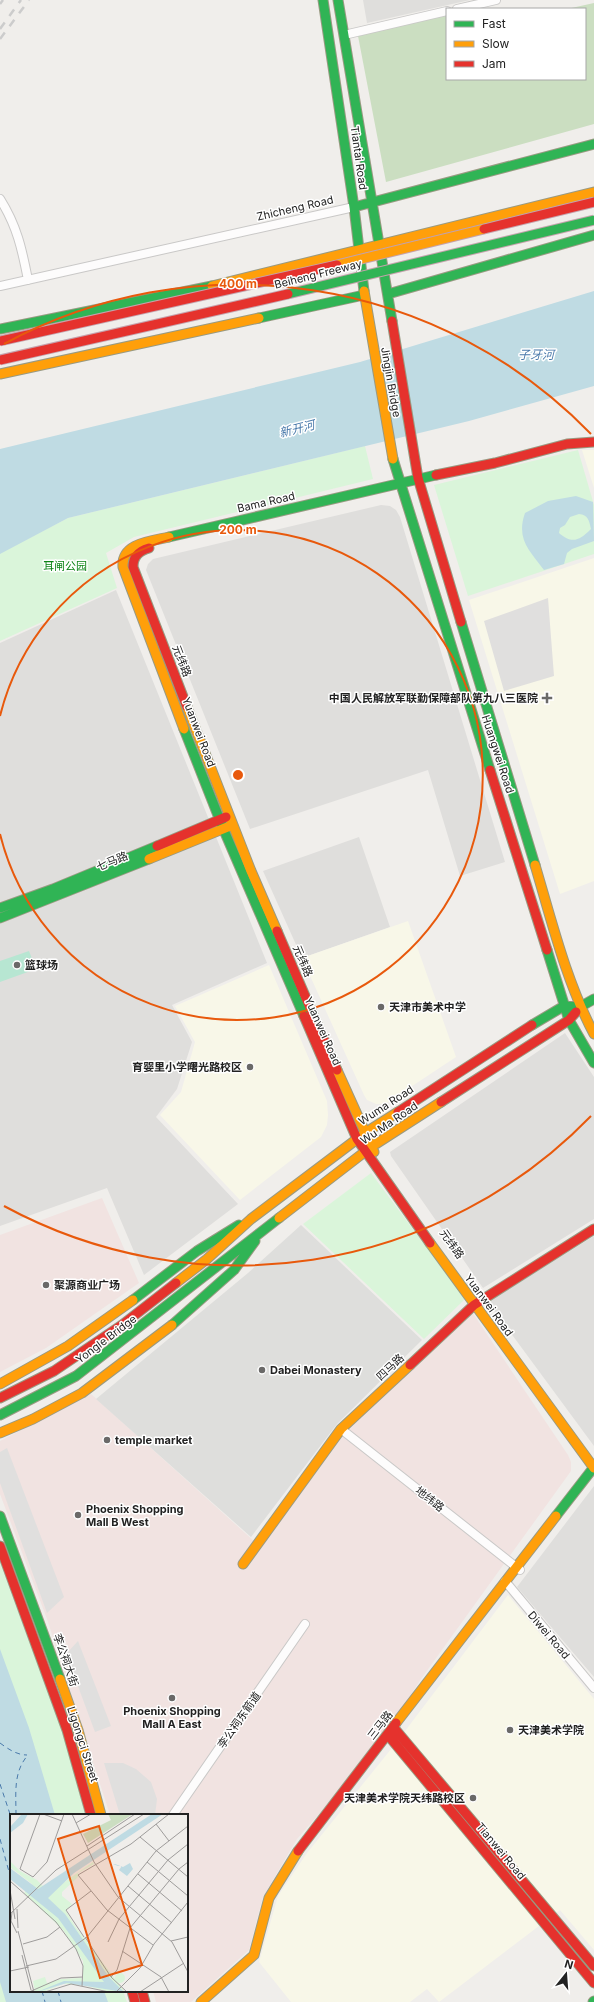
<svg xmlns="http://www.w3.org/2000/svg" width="594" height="2002" viewBox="0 0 594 2002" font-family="Inter,'Noto Sans SC',sans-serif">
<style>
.residential{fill:#dfdedc}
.commercial{fill:#f1e3e1}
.education{fill:#f8f7e8}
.religious{fill:#dededc}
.forest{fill:#cbdec1}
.park{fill:#daf5da}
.pitch{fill:#b7e6d2}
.parking{fill:#e0dfde}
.water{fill:#bfdbe3;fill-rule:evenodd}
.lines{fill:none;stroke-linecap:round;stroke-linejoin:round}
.ferry{stroke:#4a7aab;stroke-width:1;stroke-dasharray:5 4;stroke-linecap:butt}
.street-casing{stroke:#c9c8c7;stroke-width:10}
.fast-casing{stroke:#999a82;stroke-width:11}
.slow-casing{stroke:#999a82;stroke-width:11}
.jam-casing{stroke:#999a82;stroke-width:11}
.street{stroke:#fdfcfc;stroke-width:8}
.fast{stroke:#30b455;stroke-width:9}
.slow{stroke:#ff9f0a;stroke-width:9}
.jam{stroke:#e5322d;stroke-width:9}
.rail{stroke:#ccc;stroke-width:2.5;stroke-dasharray:8 8;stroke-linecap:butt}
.fast-bridge-casing{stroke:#c5a2ac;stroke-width:11;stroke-linecap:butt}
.slow-bridge-casing{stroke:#c5a2ac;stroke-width:11;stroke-linecap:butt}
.jam-bridge-casing{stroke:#c5a2ac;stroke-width:11;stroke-linecap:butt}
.fast-bridge{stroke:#30b455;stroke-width:9}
.slow-bridge{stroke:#ff9f0a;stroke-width:9}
.jam-bridge{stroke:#e5322d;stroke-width:9}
.ring{fill:none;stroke:#e8590c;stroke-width:2}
.poi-dot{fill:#6a6968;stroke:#fff;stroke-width:1.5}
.labels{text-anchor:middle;stroke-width:3;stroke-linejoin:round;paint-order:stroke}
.street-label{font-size:11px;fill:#222;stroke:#fff}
.park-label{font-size:11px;fill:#0c8416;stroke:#fff}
.poi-label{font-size:11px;font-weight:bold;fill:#222;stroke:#fff;text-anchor:start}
.water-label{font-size:12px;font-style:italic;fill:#4a7aab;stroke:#fff}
.inset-river{fill:none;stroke:#bfdbe3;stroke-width:2}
.inset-road{fill:none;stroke:#9e9c9b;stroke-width:1}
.view{fill:#e8590c;fill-opacity:0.15;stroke:#e8590c;stroke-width:2}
.inset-edge{fill:none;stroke:#222;stroke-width:2}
.centre{fill:#e8590c;stroke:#fff;stroke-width:2}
.ring-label{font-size:12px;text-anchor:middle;font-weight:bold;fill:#e8590c;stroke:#fff;stroke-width:3;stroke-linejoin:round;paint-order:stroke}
</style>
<rect width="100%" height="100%" fill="#f0eeeb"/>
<path class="residential" d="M363,0H470L367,23Z
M381,505L390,506L396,510L400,517L505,862L460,876L428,770L250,829L146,570L148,564L153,559Z
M116,590L267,963L172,1005L192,1042L177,1089L156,1117L238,1204L144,1275L107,1188L0,1226V643Z
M359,837L390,927L302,958L263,871Z
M565,1033L594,1077V1219L483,1288L391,1156L390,1152Z
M594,1236V1446L488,1302Z
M594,1486V1677L517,1587Z"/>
<path class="commercial" d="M102,1198L139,1283L46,1348L0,1372V1235Z
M472,1312L568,1455L571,1462V1471L421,1679L383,1737L342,1788L297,1839L263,1897L249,1950L191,2002H156L153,1991H187V1815H110L47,1619L0,1494V1441L91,1394L255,1542L340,1435Z"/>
<path class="education" d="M582,450H594V488Z
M594,558V881L560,894L469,600Z
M408,921L456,1057L385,1104H376L367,1100L364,1095L302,958Z
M269,965L327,1101L328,1115L327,1125L321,1137L240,1200L160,1115L181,1092L195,1042L175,1006Z
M508,1595L594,1699V1950L560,1910L439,2002L427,1989L410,2002H291L259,1962L278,1896L307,1853L396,1743Z"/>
<path class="religious" d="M301,1225L422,1340L337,1424L251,1537L96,1399L248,1273Z"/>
<path class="forest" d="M594,3V124L386,182L358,36L447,15V79H585V9H567Z"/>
<path class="park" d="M365,446L373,479L134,537L106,553L117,588L0,641V553L68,518Z
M578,450L594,505V554L468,596L434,485Z
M371,1173L465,1299L424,1339L303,1224Z
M0,1563L67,1744L85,1815H11V1991H123L127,2002H0Z"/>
<path class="pitch" d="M29,951L36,969L0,982V961Z"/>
<path class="parking" d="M548,598L554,676L504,691L484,621Z
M7,1448L64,1597L47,1613L0,1483V1452Z
M78,1641L111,1726L95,1732L66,1654Z
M104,1763H123L136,1769L151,1782L157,1799L155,1815H120Z"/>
<path class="water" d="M594,291V386L469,421L68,518L0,554V449L360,362Z
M576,496L593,502L594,541L572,549L567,553L564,564L544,570C529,550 516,539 525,513L548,501ZM579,514C588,515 589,520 591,529C579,541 572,544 559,533L560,528L565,525L570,517Z
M0,1649L29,1728L55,1815H11V1991H104L108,2002H6L0,1982Z"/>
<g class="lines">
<path class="ferry" d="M0,1743C8,1749 17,1755 27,1755
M0,1784L11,1817
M16,1815C16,1793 13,1772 28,1755
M0,1839L11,1879
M42,1991L45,2002
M58,1991L61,2002"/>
<g class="street-casing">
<path id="street" d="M457,9L496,0
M344,35L447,11
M0,199C17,226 22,249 28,280
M0,286L354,207
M341,1429L520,1570
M505,1581L594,1688
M173,1815L305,1624"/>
</g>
<g class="fast-casing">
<path id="fast" d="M323,0L354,207L364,291
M338,0L392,321
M354,207L594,144
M388,294L594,235
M259,318L364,295
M0,329L212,286
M393,459L490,770
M169,537L436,475
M461,622L535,865
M184,729L223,828L304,1016
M0,908L53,889L157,846
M0,918L149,859
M547,950L569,1020L594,1063
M532,1025L564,1006L580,1007L594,999
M133,1300L197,1251L239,1225
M172,1325L234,1270L255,1241
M0,1415L76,1376L279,1218
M0,1516L60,1679
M556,1516L594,1467
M593,2002L594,2001"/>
</g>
<g class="slow-casing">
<path id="slow" d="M212,286L594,192
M364,291L393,459
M0,374L259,318
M169,537C151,541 121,543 123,567L184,729
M187,707L251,871L277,931
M149,859L230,826
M535,865C552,922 566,981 594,1034
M337,1070L374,1152
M279,1218L371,1147L441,1102
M430,1243L594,1468
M176,1283L207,1259L251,1219L365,1133L398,1112
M0,1384L68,1346L133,1300
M0,1433L33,1419L82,1393L172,1325
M243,1564L341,1429L410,1365
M60,1679L78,1730L101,1815
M396,1723L556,1516
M201,2002L254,1955L269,1898L298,1851"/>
</g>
<g class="jam-casing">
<path id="jam" d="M392,321L418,478L461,622
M436,475L495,463L567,444L594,442
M149,548C139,551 133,556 133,567L187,707
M490,770L547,950
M157,846L226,817
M277,931L337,1070
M304,1016L357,1139L430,1243
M441,1102L569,1020L576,1012
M398,1112L532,1025
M410,1365L474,1305L594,1229
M0,1398L54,1371L122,1325L176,1283
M0,1546L67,1730L91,1815
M394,1728L594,1966
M388,1735L594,1983
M298,1851L396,1723
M132,1991L135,2002
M142,1991L145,2002"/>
</g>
<use href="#street" class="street"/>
<use href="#fast" class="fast"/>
<use href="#slow" class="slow"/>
<use href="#jam" class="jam"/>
<path class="rail" d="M0,4L3,0
M0,29L21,0
M0,39L29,0"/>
<g class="fast-bridge-casing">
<path id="fast-bridge" d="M288,294L594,220"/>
</g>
<g class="slow-bridge-casing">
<path id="slow-bridge" d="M337,265L484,229"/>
</g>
<g class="jam-bridge-casing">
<path id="jam-bridge" d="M484,229L594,202
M0,341L337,265
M0,360L288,294"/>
</g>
<use href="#fast-bridge" class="fast-bridge"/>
<use href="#slow-bridge" class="slow-bridge"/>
<use href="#jam-bridge" class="jam-bridge"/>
</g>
<g class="ring">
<path d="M0 716A245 245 0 1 1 0 834"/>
<path d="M591 1116A491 491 0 0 1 4 1206M4 344A491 491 0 0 1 591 434"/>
</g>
<g class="poi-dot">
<path d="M545 692h4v4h4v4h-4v4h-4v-4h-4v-4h4z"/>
<circle cx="17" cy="965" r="4"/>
<circle cx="381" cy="1007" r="4"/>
<circle cx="250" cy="1067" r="4"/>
<circle cx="46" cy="1285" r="4"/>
<circle cx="262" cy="1370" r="4"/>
<circle cx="107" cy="1440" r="4"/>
<circle cx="78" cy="1515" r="4"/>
<circle cx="172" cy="1698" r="4"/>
<circle cx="510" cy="1730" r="4"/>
<circle cx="473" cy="1798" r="4"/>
</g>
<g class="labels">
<g class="street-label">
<text transform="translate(359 158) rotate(82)" y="4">Tiantai Road</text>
<text transform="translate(295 208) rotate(-13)" y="4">Zhicheng Road</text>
<text transform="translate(318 274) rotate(-14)" y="4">Beiheng Freeway</text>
<text transform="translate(391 382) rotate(80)" y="4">Jingjin Bridge</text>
<text transform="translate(266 502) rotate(-13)" y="4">Bama Road</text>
<text transform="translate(182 661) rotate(69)" y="4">元纬路</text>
<text transform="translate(199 732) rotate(69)" y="4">Yuanwei Road</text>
<text transform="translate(498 754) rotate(72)" y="4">Huangwei Road</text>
<text transform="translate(112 861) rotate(-22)" y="4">七马路</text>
<text transform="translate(303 961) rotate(67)" y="4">元纬路</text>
<text transform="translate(323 1031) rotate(66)" y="4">Yuanwei Road</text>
<text transform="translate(386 1105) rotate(-33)" y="4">Wuma Road</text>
<text transform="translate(389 1123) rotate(-34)" y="4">Wu Ma Road</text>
<text transform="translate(452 1244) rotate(55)" y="4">元纬路</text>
<text transform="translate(489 1305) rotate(54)" y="4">Yuanwei Road</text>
<text transform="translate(106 1339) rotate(-37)" y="4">Yongle Bridge</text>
<text transform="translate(390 1367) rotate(-43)" y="4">四马路</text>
<text transform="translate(430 1499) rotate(38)" y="4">地纬路</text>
<text transform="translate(549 1635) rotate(50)" y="4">Diwei Road</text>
<text transform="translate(66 1660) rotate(71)" y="4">李公祠大街</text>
<text transform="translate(239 1720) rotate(-55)" y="4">李公祠东箭道</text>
<text transform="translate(380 1725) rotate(-52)" y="4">三马路</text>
<text transform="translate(83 1744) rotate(72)" y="4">Ligongci Street</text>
<text transform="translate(501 1851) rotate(50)" y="4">Tianwei Road</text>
</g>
<g class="park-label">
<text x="65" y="570">耳闸公园</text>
</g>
<g class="poi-label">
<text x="538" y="702" text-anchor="end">中国人民解放军联勤保障部队第九八三医院</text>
<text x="25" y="969">篮球场</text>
<text x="389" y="1011">天津市美术中学</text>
<text x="242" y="1071" text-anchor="end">育婴里小学曙光路校区</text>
<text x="54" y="1289">聚源商业广场</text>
<text x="270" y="1374">Dabei Monastery</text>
<text x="115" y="1444">temple market</text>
<text x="86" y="1513">Phoenix Shopping<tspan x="86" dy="13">Mall B West</tspan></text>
<text x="172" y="1715" text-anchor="middle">Phoenix Shopping<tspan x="172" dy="13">Mall A East</tspan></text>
<text x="518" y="1734">天津美术学院</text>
<text x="465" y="1802" text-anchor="end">天津美术学院天纬路校区</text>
</g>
<g class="water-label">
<text x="536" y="359">子牙河</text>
<text transform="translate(297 429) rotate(-14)" y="4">新开河</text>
</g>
</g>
<g transform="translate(10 1814)">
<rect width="178" height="178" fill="#f0eeeb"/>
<path d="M98,0H123L78,29L73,20L101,6Z" fill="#cbdec1"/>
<path d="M0,47L10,57L27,66L37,76L42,74L43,76L39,79L83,48L84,50L68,59V63L52,78V82L62,90L56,97L65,112L115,178H100L73,171V147L53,116L14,79L22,70L0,53ZM105 164a5 5 0 1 1 10 0a5 5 0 1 1-10 0ZM35,163L37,169L51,165L72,164L71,171L53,170L33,178H25L23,167Z" fill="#daf5da"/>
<path d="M12,0H18L13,9L0,19V13ZM142,0H153L64,59L38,84L55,100L99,163L114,178L57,169L27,178L54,167L94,168L48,104L0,65V54L28,75ZM120,49L123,55L117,62L109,56L112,52H108L103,50H105L113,53Z" fill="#bfdbe3"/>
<path class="inset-river" d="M0,60L23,76M26,78L52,103L67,127M55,107L57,106L69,126M71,128L88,152M69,130L105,176M78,139L87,146L94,162L106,176"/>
<path class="inset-road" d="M30,0L10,55L23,63L37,48L54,0M33,0L52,7M62,0L84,48L108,83L162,128L178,158M66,9L81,0M146,10L159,27M130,23L178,63M77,32L125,0M137,48L178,82M128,60L172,97M0,67L46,108L66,135L73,152L72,172M118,72L162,109M0,76L5,105M7,95L8,114M2,98L1,107L7,119M0,100L46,56L134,0M8,117L24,178M74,123L56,96L81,77M75,123L101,163L117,178M161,127L178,123M98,128L109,105L158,46L178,30M13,130L37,123L50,113M143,131L97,96L68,61L121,30L159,0M112,137L151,163L159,178M12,141L21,176M16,152L46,145L77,123L146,37L178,12M0,157L19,153M101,163L107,156L120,114L169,55L178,48M19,178L51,164L73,163M35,178L61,170L99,178M106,178L130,154L144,130L178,88M130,178L174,149"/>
<path class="view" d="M89,12L132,151L90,164L48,25Z"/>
<rect width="178" height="178" class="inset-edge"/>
</g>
<circle cx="238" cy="775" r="6" class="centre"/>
<g class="ring-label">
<text x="238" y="288">400 m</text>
<text x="238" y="534">200 m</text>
</g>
<rect x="446" y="8" width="140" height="72" fill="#ffffff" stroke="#a7a7a7"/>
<rect x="454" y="21" width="20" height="6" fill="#30b455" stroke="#a7a7a7"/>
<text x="482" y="28" font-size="12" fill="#222222">Fast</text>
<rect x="454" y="41" width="20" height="6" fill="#ff9f0a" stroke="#a7a7a7"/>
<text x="482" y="48" font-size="12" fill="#222222">Slow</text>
<rect x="454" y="61" width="20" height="6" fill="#e5322d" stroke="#a7a7a7"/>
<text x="482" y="68" font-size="12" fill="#222222">Jam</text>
<g transform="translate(566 1974) rotate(17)" stroke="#ffffff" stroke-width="3" paint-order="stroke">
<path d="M0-3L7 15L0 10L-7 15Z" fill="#222222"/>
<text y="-6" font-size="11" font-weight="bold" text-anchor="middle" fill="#222222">N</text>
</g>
</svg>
